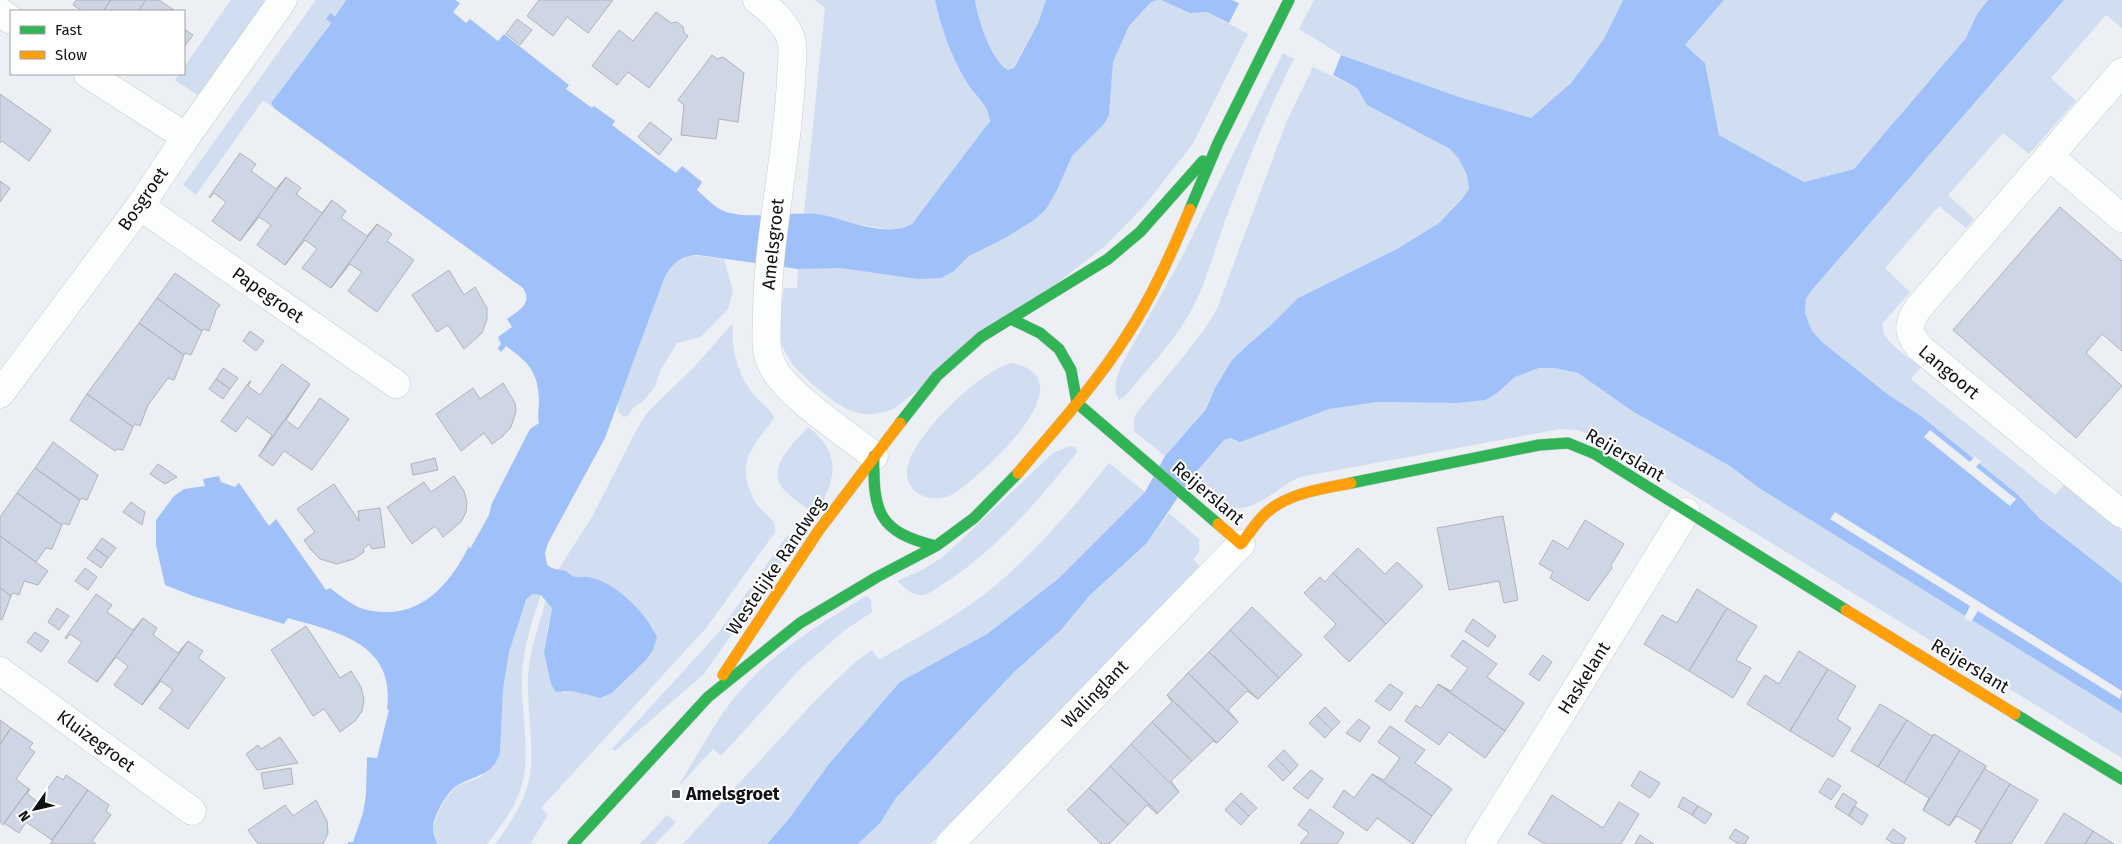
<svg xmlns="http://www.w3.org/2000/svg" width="2122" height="844" viewBox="0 0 2122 844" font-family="'Fira Sans',sans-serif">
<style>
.green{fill:#d1ddf1}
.water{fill:#a0c0fa}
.pier{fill:#eceff3}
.building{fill:#ced6e5;stroke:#b1b3b6}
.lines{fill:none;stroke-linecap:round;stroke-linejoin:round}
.street-casing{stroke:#cacdd0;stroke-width:29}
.fast-casing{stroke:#cacdd0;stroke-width:12}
.slow-casing{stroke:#cacdd0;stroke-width:12}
.street{stroke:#fcfdfd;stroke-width:28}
.fast{stroke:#30b455;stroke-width:11}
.slow{stroke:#ff9f0a;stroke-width:11}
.poi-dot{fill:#5c5f62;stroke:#fff;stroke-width:2}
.labels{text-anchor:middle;stroke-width:4;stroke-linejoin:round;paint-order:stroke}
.street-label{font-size:18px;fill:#0f1114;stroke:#fff}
.poi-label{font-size:18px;font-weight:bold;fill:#0f1114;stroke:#fff;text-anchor:start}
</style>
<rect width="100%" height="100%" fill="#eceff3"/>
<path class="green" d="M231,0H268L199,96L175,80L179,74H184V67Z
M316,0H346L334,16L326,19L331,22L271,103L275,109L263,100L196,195L183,185Z
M815,0H935C941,28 951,55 966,81C973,93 984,103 990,116C991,130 925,208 912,224L903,229L892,230L845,222L822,215L804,214L825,8Z
M975,0H1046L1038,23L1013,68L1008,71C991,61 978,19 975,0Z
M1157,0H1161L1190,13L1207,12L1248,34L1192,145L1144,206L1105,246L895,408C861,423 841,408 816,387C800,373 787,362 781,341C776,324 782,305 784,288H797L798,269L821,267L954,271L969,256L981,249L1058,188L1072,156L1104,124L1109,115L1113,62L1129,26L1151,2Z
M1314,0H1623L1604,39L1571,83L1531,118L1459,97L1341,55L1299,29Z
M1724,0H1988L1977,14L1966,38L1854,169L1803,182L1719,135L1705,63L1685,45Z
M2064,0H2122V28L2106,15L2051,78L2076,101L2029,154L2003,133L1948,195L1974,219L1966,228L1939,206L1885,268L1910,292L1883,323C1878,340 1909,357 1921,367L1911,379L2055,495L2065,484L2122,531V583L2039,518L2017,494L1921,416L1890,396L1822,342L1812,331L1805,313L1806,299L1811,291Z
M1283,53L1294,59C1267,112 1245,167 1224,224C1213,254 1205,288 1188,316C1171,345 1146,371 1124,397L1119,400C1112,390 1117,377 1121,366L1180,261Z
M1313,67L1357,88L1367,105L1450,149L1459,159L1467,175L1469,189L1462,199L1439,223L1397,249L1298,298L1273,323L1249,344L1215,388L1206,408L1165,456L1134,431V419L1137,412L1183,357L1206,327L1217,309L1286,123Z
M689,255L724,259L733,291L728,309L701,337L677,343L660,371L655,387L643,401L633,408L628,416L623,417L618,411V403L664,279L675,262Z
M733,323C731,348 737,373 753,394C759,402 770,407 774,418C757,443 737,457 750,491C753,498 756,505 762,510C769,518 777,521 775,532L707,627L541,808L548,815L530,844H495C512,822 530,794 531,765C533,736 527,707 528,678C529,651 539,625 546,600L552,608L547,631L546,663L551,684L563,693L572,691L600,698L612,693L646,660L654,628L642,616L593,578L575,577L565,571L558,570L592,517L637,429L647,413L695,366Z
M1011,363C1092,378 981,476 953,494C930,507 898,490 909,462C920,430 979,372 1011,363Z
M1539,368H1555L1578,373L1632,411L1730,466L1759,488L2122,713V758L1605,441L1578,430L1560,429L1300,477C1276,487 1249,521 1221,503C1210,496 1201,486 1191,478L1224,440L1329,409L1377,402L1457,403L1497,393L1515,377Z
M808,427C843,453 836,482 815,514C805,506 792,499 784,490C764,469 795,442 808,427Z
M1070,446L1076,448L1077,452C1039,500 998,548 946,582C939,586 931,594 923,595C913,596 904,587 897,581L922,570L943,557L1053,453Z
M1109,463L1145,492L1059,578L987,634L788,820L767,844H683L813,703L854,663L872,650L879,660C918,637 960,615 995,586C1038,549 1074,507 1109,463Z
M1169,513L1199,539V552L1193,559L1200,567L931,844H858L880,823L896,798L1014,672L1061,630L1089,596L1147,543Z
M789,536L797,540L704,674L615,751L612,749L719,632L786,537Z
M532,594L541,595C532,620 524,646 522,673C520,711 532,752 521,788C515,808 500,827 487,844H437L433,828L439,810L446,798L457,786L481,777L500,753L503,690L509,652L524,604Z
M866,596L871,600L872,612L845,630L800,669L721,756L713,749L681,784L680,783C697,756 712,727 731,702C767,655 817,626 866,596Z
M667,815L676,822L655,844H640Z"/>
<path class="water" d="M346,0H455L460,3L453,12L466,23L470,19L498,41L504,34L569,85L566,89L592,108L594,106L615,121L612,125L676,173L682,166L702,182L697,190C704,196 714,207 724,211C749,221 795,210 823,215C849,221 888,238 912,224L990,121C989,105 973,94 966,81C951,56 941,28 935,0H975C978,19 991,61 1008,70L1014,68L1038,23L1046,0H1157L1151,2L1129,26L1113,62L1109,115L1104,124L1072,156L1058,188L1046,209L1034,220L1005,238L969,256L954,271L941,278L918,279L841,268L798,269L698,255C680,255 672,264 664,279L605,438L548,543L545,553L547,565C553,570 559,569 566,571C569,573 572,576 576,577C581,578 587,576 592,578C616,583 648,615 657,637L653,650L646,660L612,693L600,698L572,691L556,692L551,684L544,653L552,608L541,595L532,594L526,600L509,652L503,690L500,753C493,775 476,775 458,785C447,791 433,816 433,829C433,833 436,839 437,844H348V842H353L363,813L366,795L367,757L377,758L389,710L387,709C396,643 337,632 288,618L284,624L193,596L165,585L156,545V520L174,496L184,489L205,486L203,479L219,476L221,482L235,487L239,483L269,526L276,519L326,590L330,588C338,594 347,601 356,606C364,610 376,612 386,612C426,613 453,579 469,546L470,549L489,515L492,503L530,429L539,423C537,415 539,408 539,400C538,371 528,362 506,346L501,352L498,348L501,344L498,337L512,327L507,319C519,310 533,304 523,288L275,109L271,103L331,23L326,19L330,13L335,16Z
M1161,0H1232L1239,3L1229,23L1207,12L1190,13Z
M1623,0H1724L1685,45L1705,63L1719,135L1804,182L1854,169L1966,38L1977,14L1988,0H2064L1811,291L1806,299L1805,313L1812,331L1822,342L1890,396L1921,416L2017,494L2039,518L2122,583V713L1759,488L1730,466L1632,411L1578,373L1555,368H1539L1515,377L1497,393L1485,400L1457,403L1377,402L1329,409L1240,442L1231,438L1224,440L1191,478L1147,543L1089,596L1061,630L1014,672L896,798L880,823L858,844H767L788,820L829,764L900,682L987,634L1013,614L1059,578L1145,492L1165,456L1206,409L1215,388L1232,360L1249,344L1273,323L1298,298L1397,249L1439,223L1462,199L1469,189L1467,175L1459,159L1450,149L1367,105L1357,88L1333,75L1341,55L1459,97L1531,118L1571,83L1604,39Z"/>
<path class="pier" d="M1930,430L1970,462L1975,456L1981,461L1976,467L2016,499L2010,506L1924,437Z
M1835,512L2122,691L2120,699L1978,611L1971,622L1964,618L1970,606L1830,519Z"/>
<path class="building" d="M76,0H111L103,11H82L73,5Z
M111,0H146L138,11H103Z
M146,0H159L174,10L138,11Z
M539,0H613L588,33L567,17L553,36L527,16Z
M656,12L671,23L677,22L683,27L684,33L688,36L649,88L628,72L617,85L592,66L619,30L633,41Z
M517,19L532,30L520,45L506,34Z
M184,29L193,35L184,47Z
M712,55L717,59L723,57L744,73L738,122L719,119L716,139L681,135L684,105L678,100Z
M0,94L51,130L29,161L2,141L0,143Z
M650,122L672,139L659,155L638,137Z
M240,153L256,164L251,171L276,189L286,177L240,241L212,221L226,202L214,193L210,198L209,197Z
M286,177L301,188L296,194L322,213L332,200L285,265L257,245L271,225L259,217L240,241Z
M0,181L10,188L0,202Z
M332,200L346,211L341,218L367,236L377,224L331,288L302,268L317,249L305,240L285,265Z
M2060,207L2122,261V351L2102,334L2086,353L2122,386L2076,438L1953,330Z
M377,224L392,234L387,241L414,260L377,312L348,291L362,272L350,264L331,288Z
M449,270L464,295L475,287L487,308V319L482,333L464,349L448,325L437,332L412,295Z
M175,273L220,305L216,310L209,331L203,329L202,331L157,298Z
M157,298L202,331L191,355L185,353L184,355L139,323Z
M139,323L184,355L174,380L168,378L148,405L140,426L135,424L133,427L87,394Z
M250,331L264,341L256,351L243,341Z
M282,364L310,384L259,456L272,435L247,417L236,432L221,421L250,381H251L248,386L260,395Z
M223,368L238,378L230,389L216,379Z
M216,379L230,389L223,399L209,389Z
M503,383L515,403L516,411L511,427L503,436L492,444L484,433L461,451L436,414L473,388L480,399Z
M310,384L286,420L298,429L320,398L349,419L312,470L284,451L273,466L259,456Z
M87,394L133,427L123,450L117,449L115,451L70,420Z
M53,442L98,475L87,500L81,498L80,500L35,468Z
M435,458L438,470L413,475L411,464Z
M158,464L177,477L165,484L150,474Z
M35,468L80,500L69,525L64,523L62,525L17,493Z
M454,476L464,491L467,502L466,512L461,522L443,537L435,526L412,544L387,507L424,482L431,492Z
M334,484L359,521L358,511L380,508L385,547L372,549L369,544L363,549L364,552L354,559L337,564L320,559L311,550L304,540L315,532L297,509Z
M17,493L62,525L52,549L46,548L36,562L0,536V517Z
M131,502L145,512L142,525L123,512Z
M1503,516L1518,600L1504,603L1499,581L1449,590L1437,528Z
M1585,520L1624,544L1611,565L1612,568L1588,601L1550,578L1553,572L1539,564L1553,540L1568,549Z
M0,536L48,571L38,585L24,581L19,595L13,593L11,596L0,588Z
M102,538L116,548L108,558L95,548Z
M95,548L108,558L101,568L87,558Z
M1358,548L1385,574L1397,562L1423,586L1386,624L1333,573Z
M85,568L97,577L88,590L75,581Z
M1333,573L1386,624L1349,662L1324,637L1336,624L1304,593L1320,577L1325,582Z
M0,588L11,596L2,620L0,619Z
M1697,589L1727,608L1689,671L1644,644L1662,615L1677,623Z
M96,594L112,605L107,612L133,630L143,618L97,682L68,662L82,642L70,634L66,639L65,638Z
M1252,607L1302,655L1279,678L1230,630Z
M57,608L69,616L59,630L48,622Z
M1727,608L1757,626L1736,660L1751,668L1733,698L1689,671Z
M143,618L157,628L153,635L178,653L188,641L142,705L114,685L128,666L116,657L97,682Z
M1473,619L1496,636L1488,647L1465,631Z
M306,626L340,678L351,671L361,687L364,699L362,711L355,721L340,732L324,709L313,716L271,650Z
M1230,630L1279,678L1258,699L1209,652Z
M35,632L49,641L41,652L27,642Z
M1463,640L1497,664L1487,677L1524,703L1505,731L1438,684L1451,691L1468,668L1451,656Z
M188,641L203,651L198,658L225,678L188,729L159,708L173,690L161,681L142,705Z
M1799,651L1828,669L1790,731L1747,704L1765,675L1779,684Z
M1209,652L1258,699L1247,691L1228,710L1238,722L1188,673Z
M1543,655L1552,662L1539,681L1529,674Z
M1828,669L1856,686L1837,719L1851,728L1833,757L1790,731Z
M1188,673L1238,722L1217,743L1167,695Z
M1390,684L1403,693L1390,711L1375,701Z
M1438,684L1505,731L1485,758L1449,732L1439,745L1405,721L1416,705L1421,708Z
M1167,695L1217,743L1213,741L1192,761L1152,722L1172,702Z
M1880,704L1907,720L1878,767L1851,751Z
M1325,707L1340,722L1332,730L1317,715Z
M1317,715L1332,730L1325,738L1309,723Z
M1359,719L1370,727L1360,742L1346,733Z
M0,720L11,728L0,744Z
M1907,720L1932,736L1934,734L1904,783L1878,767Z
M1152,722L1192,761L1171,781L1179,792L1131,744Z
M1390,726L1425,750L1415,763L1452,789L1432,816L1372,774L1384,780L1400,758L1378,742Z
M11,728L33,743L29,748L35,752L16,779L29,789L3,825L0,822V744Z
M1934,734L1960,750L1923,810L1929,798L1904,783Z
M280,737L298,763L257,770L246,754L258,745L261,749Z
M1131,744L1179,792L1158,813L1110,766Z
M1284,750L1298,765L1291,773L1276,758Z
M1960,750L1986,766L1949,826L1923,810Z
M1276,758L1291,773L1283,781L1268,766Z
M1110,766L1158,813L1157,814L1147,805L1128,825L1089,788Z
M1986,766L1985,769L2010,784L1975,842L1981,830L1957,816L1949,826Z
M291,768L293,784L264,789L261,773Z
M1311,770L1323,779L1308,799L1293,788Z
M1640,771L1660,783L1650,798L1631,786Z
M1372,774L1432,816L1413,844L1377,818L1367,831L1333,807L1344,790L1354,798Z
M66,775L88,790L52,840L26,822L19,833L4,823L29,789H30L27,794L38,802L57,776L63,780Z
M1828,778L1841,786L1831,800L1819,792Z
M2010,784L2038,800L2011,844H1978L1975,842Z
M1089,788L1128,825L1109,844H1101L1067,810Z
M88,790L109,805L106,811L111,815L92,841L96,844H50Z
M1241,793L1257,808L1249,816L1233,801Z
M1843,793L1857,802L1849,816L1835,807Z
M1552,795L1603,828L1619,802L1639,814L1621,844H1545L1528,834Z
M1683,797L1698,806L1692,815L1678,807Z
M316,800L327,821L328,833L323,844H258L248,830L285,805L293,816Z
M1233,801L1249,816L1241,825L1225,810Z
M1698,806L1712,814L1705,824L1692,815Z
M1854,806L1868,815L1862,825L1849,816Z
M1310,809L1344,833L1337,844H1300L1309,833L1298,825Z
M2064,813L2093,831L2085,844H2045Z
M1735,829L1749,837L1745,844H1739L1729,838Z
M1893,829L1906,838L1903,844H1894L1886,839Z
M2093,831L2114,844H2085Z
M1640,835L1654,844H1635Z"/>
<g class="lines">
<g class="street-casing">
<path id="street" d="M757,0C770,10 783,20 790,36C795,47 791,68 791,81C787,159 768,236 767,314C767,330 764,348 771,363C785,395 846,433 874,456
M0,12L11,20
M2122,72L1919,307C1907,324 1907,333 1920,348L2122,514
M88,74L186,137
M2049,156L2122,218
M140,206L396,384
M0,394L140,206L186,137L283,0
M0,671L192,811
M950,844L1241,544
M1480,844L1686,512"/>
</g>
<g class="fast-casing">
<path id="fast" d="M1190,209L1218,143L1289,0
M1011,319L1040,333L1059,349L1071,370L1077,403L1218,524
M900,423L937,376L981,337L1108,259L1140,232L1203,161
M874,456C873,512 878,532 936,546
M1351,483L1539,445L1568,443L1595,454L1846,610
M2015,714L2122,779
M573,844L708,697L800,623L877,577L936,546L974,518L1018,473"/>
</g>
<g class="slow-casing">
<path id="slow" d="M1018,473C1056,428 1096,384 1127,335C1153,295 1172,252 1190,209
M1218,524L1241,544C1249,534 1256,522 1266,513C1288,493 1322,489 1351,483
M1846,610L2015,714
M723,675L819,530L900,423"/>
</g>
<use href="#street" class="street"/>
<use href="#fast" class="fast"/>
<use href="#slow" class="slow"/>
</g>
<rect class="poi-dot" x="671" y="789" width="10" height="10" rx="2.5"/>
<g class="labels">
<g class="street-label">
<text transform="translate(143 199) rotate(-55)" y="6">Bosgroet</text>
<text transform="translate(773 244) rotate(-84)" y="6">Amelsgroet</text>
<text transform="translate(268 295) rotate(35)" y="6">Papegroet</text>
<text transform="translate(1949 372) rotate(40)" y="6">Langoort</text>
<text transform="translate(1625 455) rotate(30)" y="6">Reijerslant</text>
<text transform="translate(1208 493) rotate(40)" y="6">Reijerslant</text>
<text transform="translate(776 566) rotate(-56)" y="6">Westelijke Randweg</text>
<text transform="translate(1970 666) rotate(31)" y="6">Reijerslant</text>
<text transform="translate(1584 678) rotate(-58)" y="6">Haskelant</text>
<text transform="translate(1095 694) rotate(-46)" y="6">Walinglant</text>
<text transform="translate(96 741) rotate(36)" y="6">Kluizegroet</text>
</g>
<g class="poi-label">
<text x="686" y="800">Amelsgroet</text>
</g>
</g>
<rect x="10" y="10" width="175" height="65" fill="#ffffff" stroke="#9fa0a1"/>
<rect x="20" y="26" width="25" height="8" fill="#30b455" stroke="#9fa0a1"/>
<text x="55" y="35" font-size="15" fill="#0f1114">Fast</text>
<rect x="20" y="51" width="25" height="8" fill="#ff9f0a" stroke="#9fa0a1"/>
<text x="55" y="60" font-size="15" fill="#0f1114">Slow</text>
<g transform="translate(35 809) rotate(236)" stroke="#ffffff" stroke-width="4" paint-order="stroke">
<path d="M0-4L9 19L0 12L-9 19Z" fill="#0f1114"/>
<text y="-8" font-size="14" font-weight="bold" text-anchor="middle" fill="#0f1114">N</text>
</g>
</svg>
